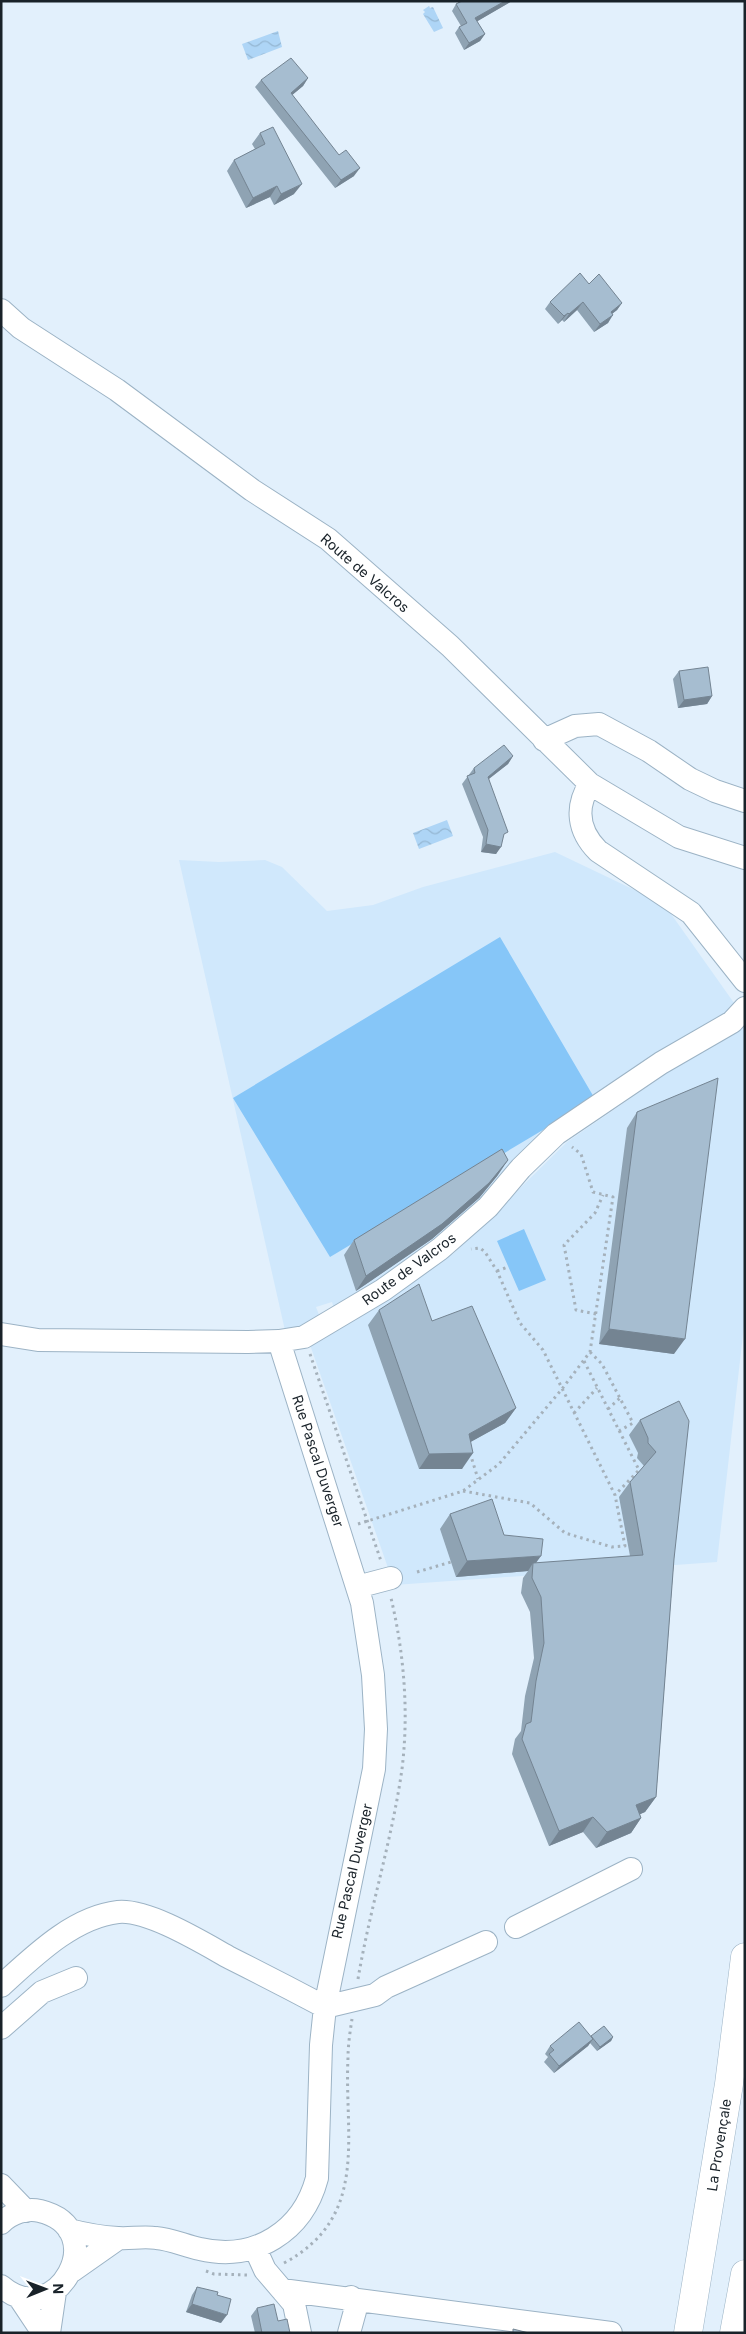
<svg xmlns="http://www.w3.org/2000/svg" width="746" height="2334" viewBox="0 0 746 2334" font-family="Inter,sans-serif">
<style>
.built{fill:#d0e8fc}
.grass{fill:#86c6f8}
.water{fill:url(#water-waves)}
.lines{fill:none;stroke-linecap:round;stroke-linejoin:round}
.minor-casing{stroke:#9cb3c5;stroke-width:24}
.highway-casing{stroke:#9cb3c5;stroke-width:29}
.path{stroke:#a5b1bb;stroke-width:3;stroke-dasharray:2.5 4;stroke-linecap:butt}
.minor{stroke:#fff;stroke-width:22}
.highway{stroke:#fff;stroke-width:28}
.wall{fill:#8fa3b3}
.shaded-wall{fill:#748492}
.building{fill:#a6bdd0;stroke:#748492}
.labels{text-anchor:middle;stroke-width:5;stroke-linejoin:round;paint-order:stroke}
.street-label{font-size:14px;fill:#192229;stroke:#fff}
</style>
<defs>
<pattern id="water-waves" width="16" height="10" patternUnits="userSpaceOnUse" patternTransform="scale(1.25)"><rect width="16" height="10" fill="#aed5f6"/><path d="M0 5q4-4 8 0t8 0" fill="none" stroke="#95b7d3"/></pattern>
</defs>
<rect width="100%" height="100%" fill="#e2f0fc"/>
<path class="built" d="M555,852L664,904L739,1010L602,1094L482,1206L336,1314L332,1302L316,1307L321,1320L286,1335L179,860L219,862L265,860L282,867L327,911L373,905L423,887Z
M744,1020L745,1317L717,1562L394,1585L309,1342L453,1254L567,1142Z"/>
<path class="grass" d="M500,937L595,1099L330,1257L233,1098Z
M524,1229L546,1280L519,1291L497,1241Z"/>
<path class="water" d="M429,6L430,8L433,7L443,28L434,32L423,14L425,12L423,10Z
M278,31L282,47L248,60L242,44Z
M447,820L453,836L419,849L413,833Z"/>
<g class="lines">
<g class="minor-casing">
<path id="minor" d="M1,310L21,328L117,390L252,490L328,539L450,646L590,784L679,837L745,858
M544,740L575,726L599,724L649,751L690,779L715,791L745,801
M590,784C575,807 578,831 598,851L691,913L745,981
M1,1334L38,1340L248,1342L279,1341L304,1337L383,1290L440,1249L488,1207L521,1168L556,1134L661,1063L732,1022L745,1008
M357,1587L391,1578
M516,1927L631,1869
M1,1986C33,1957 73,1917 118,1912C148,1909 203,1943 230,1958C262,1974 293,1990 325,2007L375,1995L386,1987L486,1942
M1,2028L42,1992L76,1978
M1,2185L26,2211
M1,2223C11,2213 26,2208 40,2211C114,2229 56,2334 1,2286
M69,2230C84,2234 101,2237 118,2238C130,2239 143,2236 156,2238C171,2239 185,2246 200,2249C255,2262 303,2231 317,2178L321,2045L325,2007L374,1769L376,1729L373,1675L362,1603L279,1341
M255,2248L265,2270L294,2304L300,2333
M72,2271L119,2238
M282,2290L611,2333
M19,2297L43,2333
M49,2333L55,2292
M349,2333L355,2311L351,2297"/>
</g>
<g class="highway-casing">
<path id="highway" d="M688,2333L729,2084L745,1957
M734,2333L745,2274"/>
</g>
<path class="path" d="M497,1271L508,1267
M596,1314L576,1310L564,1245L595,1213L603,1195
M590,1352L602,1364L633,1423L619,1431
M310,1354L381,1561
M584,1361L639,1470L615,1495
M608,1409L620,1398
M574,1413L597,1388
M470,1453L478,1479
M463,1491L530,1503L565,1533L612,1547L625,1546L615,1495L543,1350L520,1323L497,1271L485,1252L480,1248L471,1249
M358,1524L463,1491L499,1464L562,1389L590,1352L613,1197L593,1192L581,1154L572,1147
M417,1572L451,1562
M358,1979C370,1908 392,1840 402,1769C409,1712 404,1653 391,1598
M284,2263C370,2217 344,2136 348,2058C348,2045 350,2032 352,2019
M206,2271L214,2274L247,2275"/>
<use href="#minor" class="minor"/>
<use href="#highway" class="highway"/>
</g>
<path class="wall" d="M458,1H512L477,21L485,34L480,41L464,50L455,33L459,27L461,26L452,11L456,4L458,3Z
M308,78L303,86L292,95L354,176L335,188L255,87L261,80Z
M260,133L294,194L274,205L270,197L246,208L227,171L234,160L255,149L252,144Z
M589,284L622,303L617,310L612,314L608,323L594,332L577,310L564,322L562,320L558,324L545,309L550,302Z
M679,671L712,696L707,704L678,708L673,679Z
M513,756L508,764L489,779L503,839L496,854L481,852L483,837L462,784L474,768Z
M637,1112L674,1354L599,1344L627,1128Z
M498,1175L479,1198L432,1239L356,1291L344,1255L354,1240Z
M379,1310L516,1408L505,1423L470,1442L462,1469H419L368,1325Z
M679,1401L674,1559L656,1797L645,1812L640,1814L641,1818L631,1833L596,1848L583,1832L549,1846L512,1754L515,1739L521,1731L525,1696L534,1658L530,1612L521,1593L523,1578L528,1571L456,1577L440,1529L450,1514L504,1535L536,1563L630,1556L619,1497L630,1482L644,1466L637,1458L638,1453L629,1435L640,1420Z
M591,2036L613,2037L611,2041L597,2051L590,2043L588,2046L554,2073L544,2062L548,2057L545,2054L550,2046Z
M197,2287L221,2323L186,2312L192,2295Z
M257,2308L278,2321L290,2333H255L251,2316Z"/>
<path class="shaded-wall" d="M505,1H512L471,25L475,18Z
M485,34L480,41L464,50L469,43Z
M308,78L303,86L285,101L291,93Z
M360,168L354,176L335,188L341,180Z
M302,184L294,194L274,205L281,194Z
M277,186L270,197L246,208L253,198Z
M583,302L577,310L564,322L569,314Z
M622,303L617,310L605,319L611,312Z
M568,313L562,320L558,324L564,316Z
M613,315L608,323L594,332L600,324Z
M712,696L707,704L678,708L684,700Z
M513,756L508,764L482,784L488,777Z
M486,844L501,847L496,854L481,852Z
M508,1160L498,1175L479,1198L432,1239L356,1291L366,1276Z
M609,1329L685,1339L674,1354L599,1344Z
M516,1408L505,1423L458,1449L469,1434Z
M473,1453L462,1469H419L429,1454Z
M541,1556L533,1567V1563L528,1571L456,1577L467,1561Z
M656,1797L645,1812L625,1821L636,1805Z
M593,1817L583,1832L549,1846L559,1831Z
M641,1818L631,1833L596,1848L607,1832Z
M613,2037L611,2041L597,2051L600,2047Z
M593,2039L588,2046L554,2073L559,2066Z
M192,2304L227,2315L221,2323L186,2312Z"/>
<path class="building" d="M462,1H505L475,18L485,34L469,43L459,27L467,23L456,4Z
M291,58L308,78L291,93L339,155L346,150L360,168L341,180L261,80Z
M273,127L302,184L281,194L277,186L253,198L234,160L265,144L260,133Z
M580,273L589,284L599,274L622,303L611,312L613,315L600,324L583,302L569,314L568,313L564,316L550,302Z
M708,667L712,696L684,700L679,671Z
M504,745L513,756L488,777L508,832L504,834L501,847L486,844L488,830L467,776L475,773L474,768Z
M718,1078L685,1339L609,1329L637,1112Z
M502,1149L508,1160L489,1183L442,1224L366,1276L354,1240Z
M419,1284L432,1321L472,1306L516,1408L469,1434L473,1453L429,1454L379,1310Z
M679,1401L689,1421L674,1559L656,1797L636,1805L641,1818L607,1832L593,1817L559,1831L522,1739L526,1724L531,1722L536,1681L544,1643L541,1597L532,1578L533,1563L643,1555L630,1482L656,1452L648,1443V1438L640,1420Z
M492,1499L504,1535L543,1539L541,1556L467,1561L450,1514Z
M579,2022L593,2039L559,2066L549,2054L554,2050L550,2046Z
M604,2026L613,2037L600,2047L591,2036Z
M197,2287L218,2292L217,2295L231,2299L227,2315L192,2304Z
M274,2304L278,2321L287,2319L290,2333H262L257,2308Z
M513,2329L529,2333H513Z"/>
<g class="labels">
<g class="street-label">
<text transform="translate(365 573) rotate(41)" y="5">Route de Valcros</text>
<text transform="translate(409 1269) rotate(-36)" y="5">Route de Valcros</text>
<text transform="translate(318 1461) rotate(72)" y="5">Rue Pascal Duverger</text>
<text transform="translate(352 1871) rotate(-77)" y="5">Rue Pascal Duverger</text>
<text transform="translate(719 2145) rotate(-81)" y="5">La Provençale</text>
</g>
</g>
<rect width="746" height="2334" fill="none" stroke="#192229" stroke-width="5"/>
<g transform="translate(45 2289) rotate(89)" stroke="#ffffff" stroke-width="4" paint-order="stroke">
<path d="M0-4L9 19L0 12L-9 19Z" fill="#192229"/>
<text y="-8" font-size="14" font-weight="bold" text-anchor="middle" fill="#192229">N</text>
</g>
</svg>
